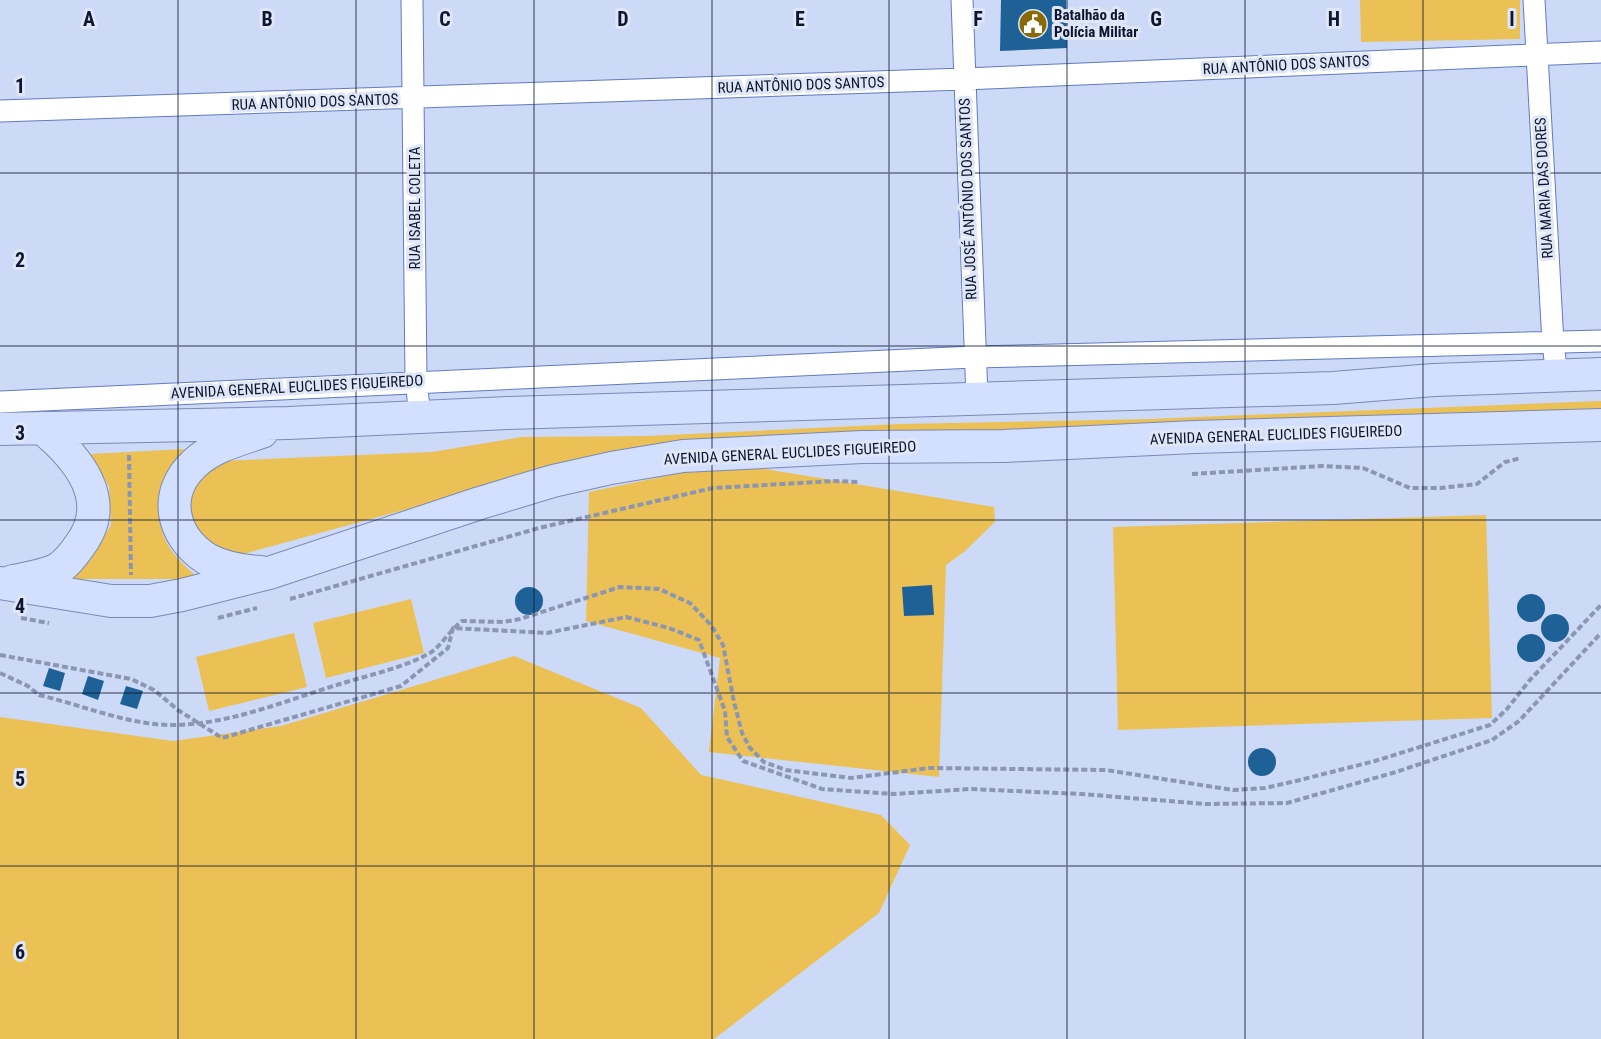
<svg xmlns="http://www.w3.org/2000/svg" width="1601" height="1039" viewBox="0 0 1601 1039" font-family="'Roboto Condensed',sans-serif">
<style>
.green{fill:#ebc055}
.building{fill:#1e6197}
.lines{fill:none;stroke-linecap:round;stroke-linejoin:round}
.minor-casing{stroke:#627bc0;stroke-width:23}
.primary-casing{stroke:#7a8ab6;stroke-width:34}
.path{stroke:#8b96b3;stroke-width:4;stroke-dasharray:6 3;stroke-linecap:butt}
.minor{stroke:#fff;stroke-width:21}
.primary{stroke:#d2dffe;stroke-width:32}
.grid{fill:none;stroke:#0d1631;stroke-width:1.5;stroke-opacity:0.55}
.labels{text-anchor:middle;stroke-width:6;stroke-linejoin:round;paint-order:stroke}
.poi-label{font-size:15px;font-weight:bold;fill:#0d1631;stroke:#dfe6f5;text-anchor:start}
.street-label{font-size:15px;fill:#0d1631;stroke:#dfe6f5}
.grid-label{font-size:20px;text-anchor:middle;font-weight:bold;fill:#0d1631;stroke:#dfe6f5;stroke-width:6;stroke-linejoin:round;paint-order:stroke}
</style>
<rect width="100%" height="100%" fill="#ccd9f7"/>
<path class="green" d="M1360,0H1520V39L1361,42Z
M1601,401V412L1110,427L627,449L232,557L210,546L195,529L190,509L194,486L219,461L432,452L522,437L647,436L900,424L1149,419Z
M184,449C152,504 146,536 200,579H59L91,559L111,525L109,487L91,454Z
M728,463L994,507L995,522L964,552L946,565L939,777L709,752L720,658L586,621L589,492Z
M1486,515L1492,718L1118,730L1113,527Z
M411,599L424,653L326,678L313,623Z
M294,633L307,687L209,711L196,657Z
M514,656L641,708L701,775L881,815L910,845L879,913L714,1039H0V717L173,741L281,726Z"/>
<path class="building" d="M1001,0H1066L1067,48L1000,51Z
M932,585L934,615L904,616L902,587Z
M515 601a14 14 0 1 1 28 0a14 14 0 1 1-28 0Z
M1517 608a14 14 0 1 1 28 0a14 14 0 1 1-28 0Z
M1541 628a14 14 0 1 1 28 0a14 14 0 1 1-28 0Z
M1517 648a14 14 0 1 1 28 0a14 14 0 1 1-28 0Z
M49,668L65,673L60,691L43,686Z
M88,676L104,681L98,700L82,694Z
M126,686L143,691L137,709L120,704Z
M1248 762a14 14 0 1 1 28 0a14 14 0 1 1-28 0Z"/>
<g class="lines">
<g class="minor-casing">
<path id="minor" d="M412,0L416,381L420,416
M962,0L977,397
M1534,0L1553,343L1557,376
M0,111L964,79L1601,52
M0,402L974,357L1601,341"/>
</g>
<g class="primary-casing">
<path id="primary" d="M0,429L288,423L508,413L1333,388L1434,380L1601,374
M260,572C244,571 222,567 207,559C171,536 162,493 195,463C213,446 239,440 262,432
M13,581C27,578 44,576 58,569C67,563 74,554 80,545C114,500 77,457 42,428
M0,583L111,601H150L182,595L269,573L480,503L553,481L611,468L683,456L862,447L1004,446L1195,437L1601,425"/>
</g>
<path class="path" d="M129,455L131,575
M1192,474L1323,466L1363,468L1410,488H1440L1477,484L1505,462L1521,458
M290,599L539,528L713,488L835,481L859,482
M21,618L49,623
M218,618L257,608
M0,655L131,679L154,690L178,710L222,738L401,686L448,648L453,628L547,633L626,617L669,628L699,640L725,711L727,737L743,761L822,789L894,794L970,789L1081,794L1206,804L1287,803L1396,772L1492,740L1519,721L1601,633
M0,673L28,686L39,695C82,705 128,725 172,725C229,725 287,700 340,684C369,675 403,668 430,653C439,648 451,629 462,621L503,622L520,619L620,587L659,589L690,603L711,625L723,645L734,702L742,733L750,748L764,762L786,770L851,778L929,768L1106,770L1233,790L1265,788L1296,781L1375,761L1490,725L1507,709L1529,681L1601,605"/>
<use href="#minor" class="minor"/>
<use href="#primary" class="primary"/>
</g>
<path class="grid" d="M178,0V1039M356,0V1039M534,0V1039M712,0V1039M889,0V1039M1067,0V1039M1245,0V1039M1423,0V1039M0,173H1601M0,346H1601M0,520H1601M0,693H1601M0,866H1601"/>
<defs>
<g id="civic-disc" transform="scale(1.5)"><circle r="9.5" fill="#896907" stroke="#dfe6f5"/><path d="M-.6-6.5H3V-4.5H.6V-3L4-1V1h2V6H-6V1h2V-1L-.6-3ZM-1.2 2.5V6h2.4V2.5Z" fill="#fff"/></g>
</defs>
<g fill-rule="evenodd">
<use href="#civic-disc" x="1033" y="24"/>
</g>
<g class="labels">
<g class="poi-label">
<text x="1054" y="20">Batalhão da<tspan x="1054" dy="17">Polícia Militar</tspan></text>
</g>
<g class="street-label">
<text transform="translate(1286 65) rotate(-3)" y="5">RUA ANTÔNIO DOS SANTOS</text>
<text transform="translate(801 85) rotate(-2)" y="5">RUA ANTÔNIO DOS SANTOS</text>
<text transform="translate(315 102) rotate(-2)" y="5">RUA ANTÔNIO DOS SANTOS</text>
<text transform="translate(1544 188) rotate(-93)" y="5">RUA MARIA DAS DORES</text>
<text transform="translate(968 199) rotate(-92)" y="5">RUA JOSÉ ANTÔNIO DOS SANTOS</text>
<text transform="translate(415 208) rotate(-90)" y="5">RUA ISABEL COLETA</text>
<text transform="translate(297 387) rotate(-3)" y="5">AVENIDA GENERAL EUCLIDES FIGUEIREDO</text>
<text transform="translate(1276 435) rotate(-2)" y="5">AVENIDA GENERAL EUCLIDES FIGUEIREDO</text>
<text transform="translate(790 453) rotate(-3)" y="5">AVENIDA GENERAL EUCLIDES FIGUEIREDO</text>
</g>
</g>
<g class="grid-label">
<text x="89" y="26">A</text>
<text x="267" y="26">B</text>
<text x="445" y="26">C</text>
<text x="623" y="26">D</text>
<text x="800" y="26">E</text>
<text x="978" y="26">F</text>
<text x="1156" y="26">G</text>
<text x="1334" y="26">H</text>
<text x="1512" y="26">I</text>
<text x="20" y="93">1</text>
<text x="20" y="267">2</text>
<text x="20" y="440">3</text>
<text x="20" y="613">4</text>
<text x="20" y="786">5</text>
<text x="20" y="959">6</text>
</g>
</svg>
